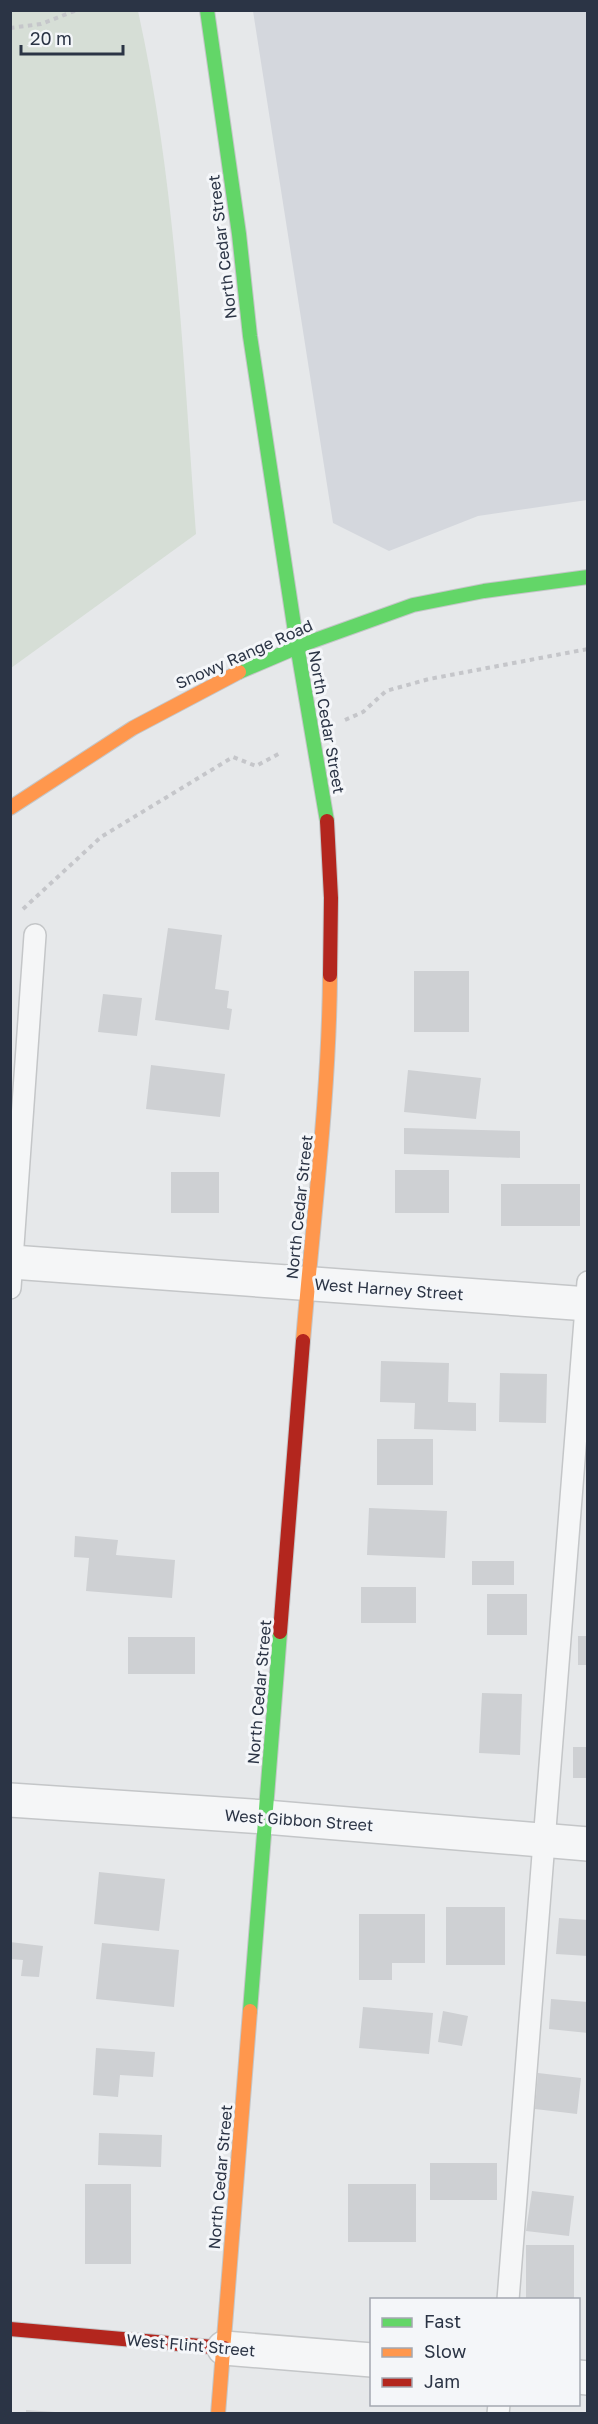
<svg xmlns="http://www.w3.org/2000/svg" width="598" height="2424" viewBox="0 0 598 2424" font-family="'Golos Text',sans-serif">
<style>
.built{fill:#d4d7dd}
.green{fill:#d6ded6}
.building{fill:#ced0d3}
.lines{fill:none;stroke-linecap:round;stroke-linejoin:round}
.lane-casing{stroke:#c4c6c8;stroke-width:24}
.street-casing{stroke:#c4c6c8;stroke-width:36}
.fast-casing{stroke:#c4c6c8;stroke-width:16}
.slow-casing{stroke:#c4c6c8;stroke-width:16}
.jam-casing{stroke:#c4c6c8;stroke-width:16}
.path{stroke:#c5c6ca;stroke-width:4;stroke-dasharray:4.5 4.5;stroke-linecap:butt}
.lane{stroke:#f5f6f7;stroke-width:21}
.street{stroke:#f5f6f7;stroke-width:33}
.fast{stroke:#63d668;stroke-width:14}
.slow{stroke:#ff974d;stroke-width:14}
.jam{stroke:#b3261e;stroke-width:14}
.labels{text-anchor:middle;stroke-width:6;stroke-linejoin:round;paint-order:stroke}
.street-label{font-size:16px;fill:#2b3445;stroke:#f4f6f9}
</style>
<rect width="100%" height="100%" fill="#e6e8ea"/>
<path class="built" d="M253,11H587V500L478,516L389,551L333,523Z"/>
<path class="green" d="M11,10L138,11C176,183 183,359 196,534L11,668Z"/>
<path class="building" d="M168,928L222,935L215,989L229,991L227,1008L232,1009L229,1030L155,1020Z
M414,971H469V1032H414Z
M103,994L142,998L137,1036L98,1032Z
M151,1065L225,1074L220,1117L146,1109Z
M408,1070L481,1078L476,1119L404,1112Z
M404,1128L520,1131V1158L404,1154Z
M395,1170H449V1213H395Z
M171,1172H219V1213H171Z
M501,1184H580V1226H501Z
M381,1361L449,1363L448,1402L476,1403V1431L414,1429L415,1403L380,1402Z
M500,1373L547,1374L546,1423L499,1422Z
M377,1439H433V1485H377Z
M369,1508L447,1511L445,1558L367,1555Z
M75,1536L118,1540L116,1555L175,1560L172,1598L86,1591L89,1558L74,1557Z
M472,1561H514V1585H472Z
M361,1587H416V1623H361Z
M487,1594H527V1635H487Z
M578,1636H588V1665H578Z
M128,1637H195V1674H128Z
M482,1693L522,1694L520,1755L479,1753Z
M573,1747H588V1778H573Z
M99,1872L165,1879L159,1931L94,1924Z
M446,1907H505V1965H446Z
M359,1914H425V1963H392V1980H359Z
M559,1918L588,1920V1956L556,1954Z
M10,1942L43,1946L39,1977L21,1976L23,1960L10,1959Z
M102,1943L179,1950L174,2007L96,1999Z
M551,1999L588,2002V2033L549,2029Z
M363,2007L433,2013L429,2054L359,2048Z
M443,2011L468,2016L462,2046L438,2042Z
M96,2048L155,2052L153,2077L120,2075L118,2097L93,2095Z
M538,2073L581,2078L577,2114L535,2109Z
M99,2133L162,2135L161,2167L98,2165Z
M430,2163H497V2200H430Z
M85,2184H131V2264H85Z
M348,2184H416V2242H348Z
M532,2191L574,2196L569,2236L526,2231Z
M526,2245H574V2300H526Z
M26,2410L55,2412V2414H26Z"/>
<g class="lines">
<g class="lane-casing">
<path id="lane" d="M10,1288L35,935
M508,2300L588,1282
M498,2414L499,2404"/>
</g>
<g class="street-casing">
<path id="street" d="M12,1262L588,1304
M10,1800L265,1817L588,1844
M224,2348L372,2360
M578,2377L588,2378"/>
</g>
<g class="fast-casing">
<path id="fast" d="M207,10L239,234L250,336L297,645L327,821
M239,672L307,643L413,605L484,591L588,577
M250,2011L280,1632"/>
</g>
<g class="slow-casing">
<path id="slow" d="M10,808L133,728L239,672
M303,1341C313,1219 329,1098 330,975
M218,2414L250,2011"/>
</g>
<g class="jam-casing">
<path id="jam" d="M327,821L331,898L330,975
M280,1632L303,1341
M10,2329L224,2348"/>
</g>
<path class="path" d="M10,28L41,24L77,10
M345,720L363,712L386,691L429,679L588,649
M23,909L101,837L233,757L256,766L282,752"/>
<use href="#lane" class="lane"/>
<use href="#street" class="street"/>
<use href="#fast" class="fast"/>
<use href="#slow" class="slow"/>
<use href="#jam" class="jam"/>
</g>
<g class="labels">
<g class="street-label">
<text transform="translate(222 247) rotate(-97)" y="6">North Cedar Street</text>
<text transform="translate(244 654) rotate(-24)" y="6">Snowy Range Road</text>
<text transform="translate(327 722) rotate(80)" y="6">North Cedar Street</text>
<text transform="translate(299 1207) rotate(-84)" y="6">North Cedar Street</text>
<text transform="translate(389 1289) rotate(4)" y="6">West Harney Street</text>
<text transform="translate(259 1692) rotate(-85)" y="6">North Cedar Street</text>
<text transform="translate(299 1820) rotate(4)" y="6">West Gibbon Street</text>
<text transform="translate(220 2177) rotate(-85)" y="6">North Cedar Street</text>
<text transform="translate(191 2345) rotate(5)" y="6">West Flint Street</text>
</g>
</g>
<rect width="598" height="2424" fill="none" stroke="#2b3445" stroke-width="24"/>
<rect x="370" y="2298" width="210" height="108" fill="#f4f6f9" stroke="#a4a8b1" stroke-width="1.5"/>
<rect x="382" y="2318" width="30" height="9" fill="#63d668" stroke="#a4a8b1" stroke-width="1.5"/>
<text x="424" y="2328" font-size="18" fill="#2b3445">Fast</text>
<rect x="382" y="2348" width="30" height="9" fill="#ff974d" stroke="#a4a8b1" stroke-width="1.5"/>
<text x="424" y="2358" font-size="18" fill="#2b3445">Slow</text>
<rect x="382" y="2378" width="30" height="9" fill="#b3261e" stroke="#a4a8b1" stroke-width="1.5"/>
<text x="424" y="2388" font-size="18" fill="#2b3445">Jam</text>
<path d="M21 45v9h102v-9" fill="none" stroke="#2b3445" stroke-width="3"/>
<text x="30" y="45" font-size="18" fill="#2b3445" stroke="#f4f6f9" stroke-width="4.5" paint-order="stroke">20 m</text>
</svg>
